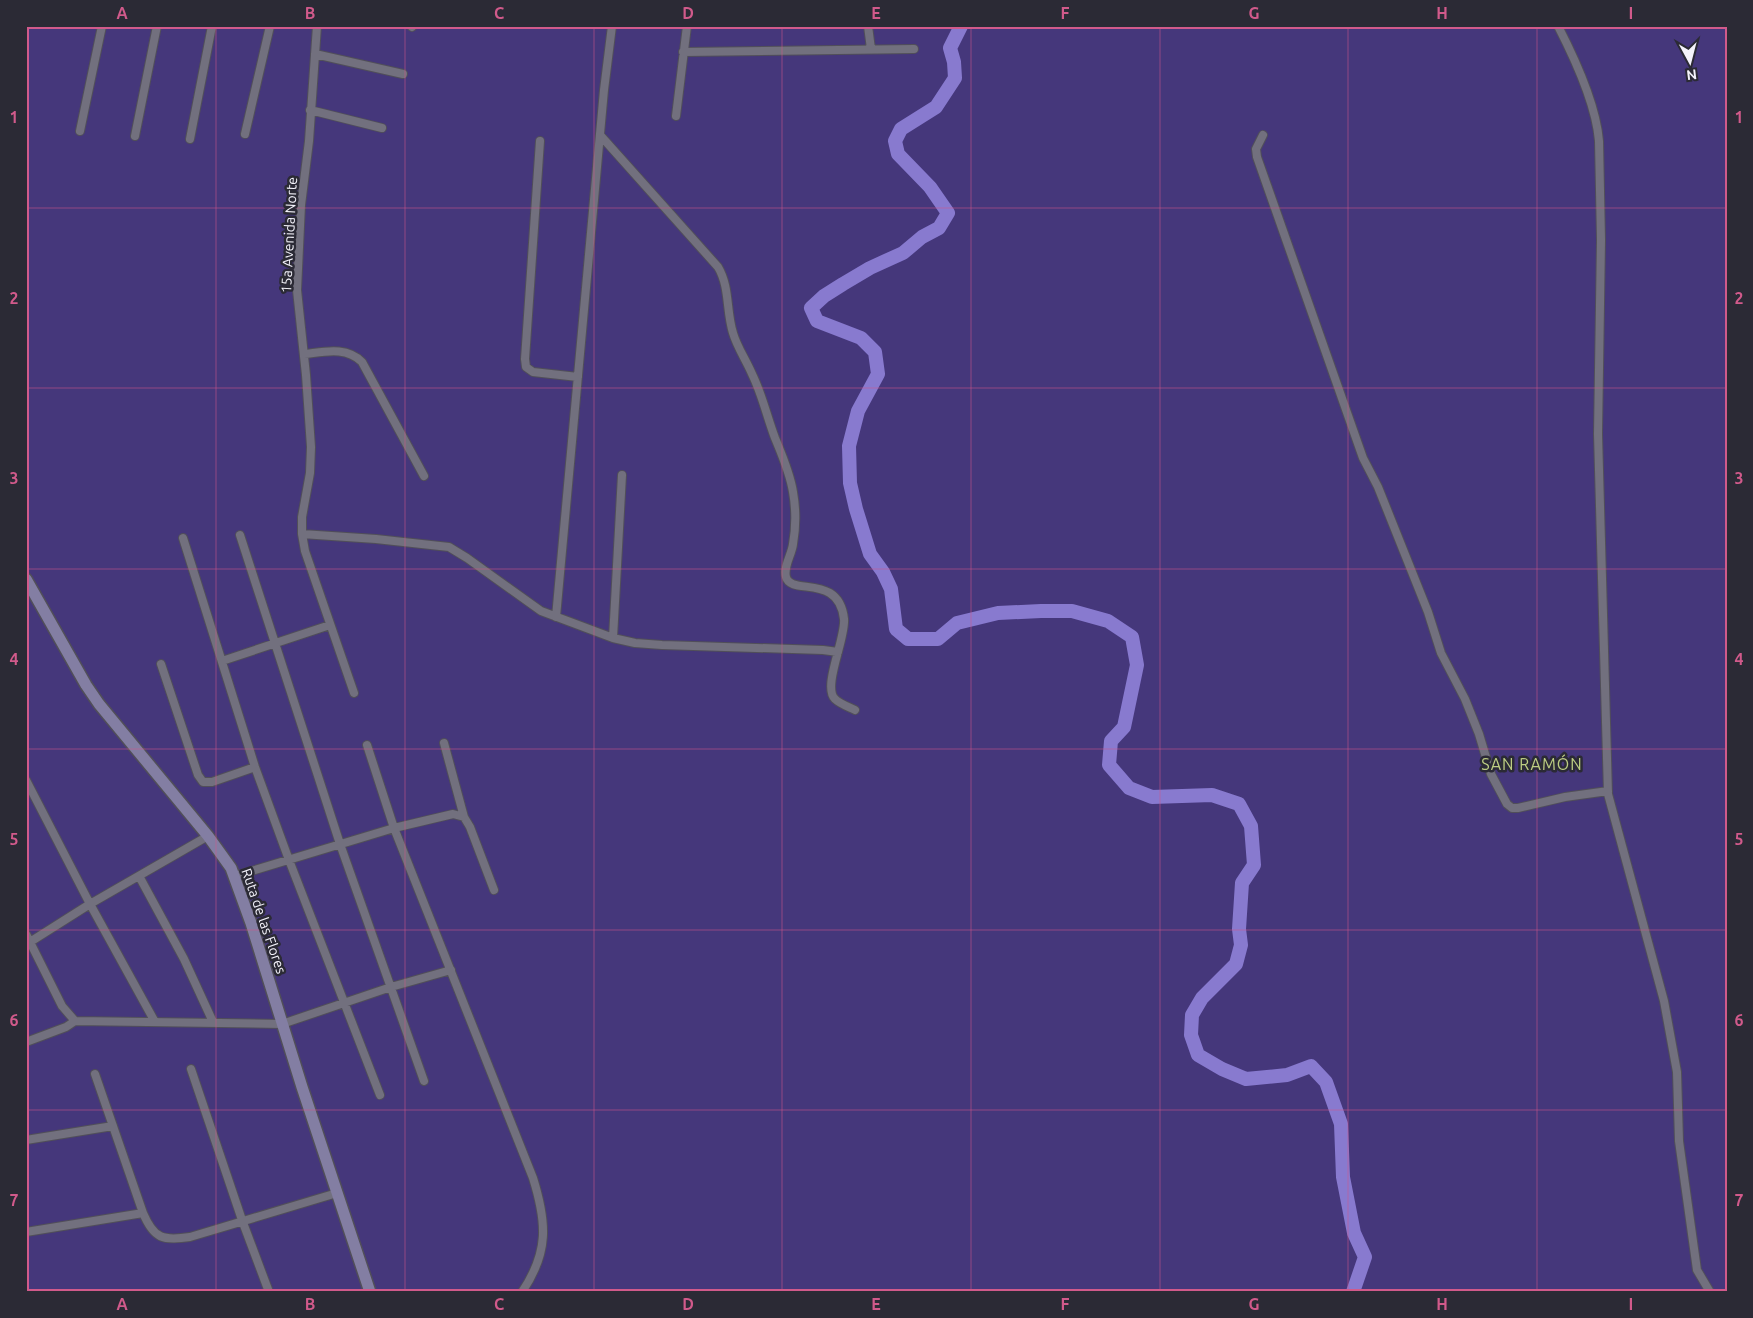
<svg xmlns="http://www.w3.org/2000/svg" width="1753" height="1318" viewBox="0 0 1753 1318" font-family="Ubuntu,sans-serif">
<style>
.green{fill:#45377b}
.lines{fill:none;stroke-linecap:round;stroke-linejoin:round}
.river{stroke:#887acf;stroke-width:14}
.minor-casing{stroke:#514f59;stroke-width:10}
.secondary-casing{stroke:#514f59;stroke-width:14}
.minor{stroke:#72707e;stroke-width:8}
.secondary{stroke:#837ea3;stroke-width:11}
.grid{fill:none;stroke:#d15a8b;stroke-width:1;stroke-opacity:0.55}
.labels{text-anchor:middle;stroke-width:5;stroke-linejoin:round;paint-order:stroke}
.street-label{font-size:14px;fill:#f4f3fb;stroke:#2b2a35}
.quarter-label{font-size:16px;letter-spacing:1px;fill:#bdce83;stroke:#2b2a35}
.neatline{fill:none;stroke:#d15a8b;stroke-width:2}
.grid-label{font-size:16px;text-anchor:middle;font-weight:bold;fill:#d15a8b}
</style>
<rect width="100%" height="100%" fill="#353440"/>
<path class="green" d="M26,26H1727V1292H26Z"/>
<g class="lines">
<path class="river" d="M961,26L950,48L954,62L955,78L936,107L901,129L895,141L898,154L930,187L948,213L939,228L922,237L903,253L870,268L843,284L824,296L811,308L817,321L861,338L875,352L878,374L858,411L849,446L850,483L856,509L870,554L883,572L891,589L896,629L908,639H938L957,623L998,613L1041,611H1072L1108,621L1132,637L1137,665L1124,727L1111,741L1109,765L1129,788L1152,797L1212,795L1239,804L1251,826L1254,865L1242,883L1239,929L1241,945L1236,964L1202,998L1192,1015L1191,1035L1198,1055L1222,1069L1246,1079L1287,1075L1311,1066L1326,1082L1341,1124L1343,1177L1354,1233L1365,1257L1353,1292"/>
<g class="minor-casing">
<path id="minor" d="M317,26L309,141L301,205L297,290L306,375L311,447L310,473L302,517V534L305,551L354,693
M411,26L412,27
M868,26L871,49
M1558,26C1575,59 1596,104 1599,141L1601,240L1598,434L1608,794L1664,1001L1677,1072L1679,1141L1697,1270L1710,1292
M683,52L914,49
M315,54L403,74
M310,110L382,128
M676,116L687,26
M80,131L102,26
M245,134L270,26
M600,135L718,267C730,287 726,311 733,333C737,347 746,360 752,374C762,394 767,417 775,438C782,455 790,473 793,492C796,509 796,527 793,544C792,554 783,567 786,577C791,596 839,573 844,619C846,638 822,687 835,699C840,704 849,707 855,710
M1263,135L1256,149L1257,157L1363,458L1378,487L1428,612L1441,653L1465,699L1479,734L1491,774L1507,804L1512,808H1518L1565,797L1608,791
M135,136L157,26
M190,139L212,26
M540,141L525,359L526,367L533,372L578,377
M304,354C324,352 346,346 362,362L424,476
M302,534L376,539L449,547L467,558L541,611L613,638L635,643L662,645L823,650L838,652
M240,535L340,844L424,1081
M183,538L255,767L289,860L380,1095
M556,617L604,90L612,26
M613,638L622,475
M222,661L330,625
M161,664L198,775L203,782H212L255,767
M444,743L464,817
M367,745L394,828L533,1178C547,1223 549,1252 522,1292
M26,780L90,904L155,1022
M139,876L184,959L213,1022
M235,876L394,828L453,814L464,817L470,827L494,890
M26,934L62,1006L75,1021L282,1024L391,987L451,970
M30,942L90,904L208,836
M26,1042L66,1027L75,1021
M191,1069L242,1220L269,1292
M95,1074L143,1213C154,1239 163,1241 190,1237L337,1193
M26,1140L113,1126
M26,1232L143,1213"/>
</g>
<g class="secondary-casing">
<path id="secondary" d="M26,579L86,685L99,704L208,836L231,868L251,923L302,1087L370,1292"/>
</g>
<use href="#minor" class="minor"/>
<use href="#secondary" class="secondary"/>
</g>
<path class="grid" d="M216,26V1292M405,26V1292M594,26V1292M782,26V1292M971,26V1292M1160,26V1292M1348,26V1292M1537,26V1292M26,208H1727M26,388H1727M26,569H1727M26,749H1727M26,930H1727M26,1110H1727"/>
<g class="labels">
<g class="street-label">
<text transform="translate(289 235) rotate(-87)" y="5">15a Avenida Norte</text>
<text transform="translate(264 921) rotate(71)" y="5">Ruta de las Flores</text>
</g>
<g class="quarter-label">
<text x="1532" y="770">SAN RAMÓN</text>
</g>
</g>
<rect width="1753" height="1318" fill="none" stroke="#2b2a35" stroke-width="55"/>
<g transform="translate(1690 62) rotate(173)" stroke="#2b2a35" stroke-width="4" paint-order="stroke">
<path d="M0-4L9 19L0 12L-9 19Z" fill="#f4f3fb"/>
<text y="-8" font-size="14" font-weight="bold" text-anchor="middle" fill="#f4f3fb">N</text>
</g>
<rect x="28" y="28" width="1698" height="1262" class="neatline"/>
<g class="grid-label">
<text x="122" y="19">A</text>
<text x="310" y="19">B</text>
<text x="499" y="19">C</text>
<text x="688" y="19">D</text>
<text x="876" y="19">E</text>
<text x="1065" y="19">F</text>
<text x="1254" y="19">G</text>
<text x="1442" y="19">H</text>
<text x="1631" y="19">I</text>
<text x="14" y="123">1</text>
<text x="1739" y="123">1</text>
<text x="14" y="304">2</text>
<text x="1739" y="304">2</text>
<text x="14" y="484">3</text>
<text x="1739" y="484">3</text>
<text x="14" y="665">4</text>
<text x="1739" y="665">4</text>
<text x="14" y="845">5</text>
<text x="1739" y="845">5</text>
<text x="14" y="1026">6</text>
<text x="1739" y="1026">6</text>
<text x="14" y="1206">7</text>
<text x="1739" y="1206">7</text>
<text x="122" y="1310">A</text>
<text x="310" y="1310">B</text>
<text x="499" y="1310">C</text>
<text x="688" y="1310">D</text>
<text x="876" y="1310">E</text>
<text x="1065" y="1310">F</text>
<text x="1254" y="1310">G</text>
<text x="1442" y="1310">H</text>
<text x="1631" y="1310">I</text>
</g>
</svg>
